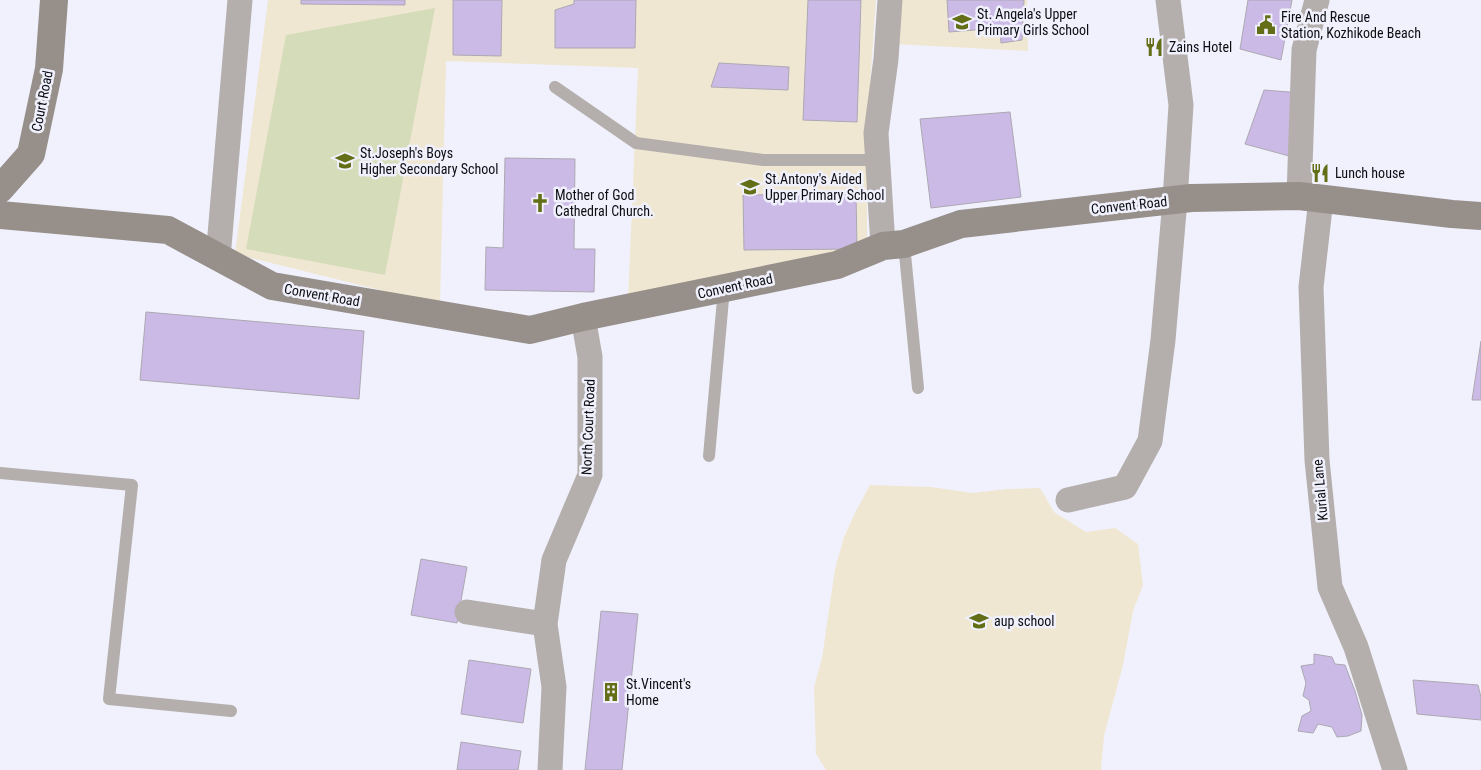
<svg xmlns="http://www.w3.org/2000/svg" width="1481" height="770" viewBox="0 0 1481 770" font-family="'Roboto Condensed',sans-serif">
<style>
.education{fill:#f0e7d2}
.green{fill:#d5dcba}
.building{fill:#ccbae6;stroke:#aca8b2}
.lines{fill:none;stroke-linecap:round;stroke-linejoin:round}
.lane{stroke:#b4afac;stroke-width:12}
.street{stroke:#b4afac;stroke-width:25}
.secondary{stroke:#968f8a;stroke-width:28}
.labels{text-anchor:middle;stroke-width:5;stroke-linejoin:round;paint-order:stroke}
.poi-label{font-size:14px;fill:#0c0d11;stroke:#f0f1fd;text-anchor:start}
.street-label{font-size:14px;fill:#0c0d11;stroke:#f0f1fd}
</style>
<rect width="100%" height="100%" fill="#f0f1fd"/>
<path class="education" d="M268,0H876L867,127V246L628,300L638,68L446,61L440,305L235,254Z
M898,0H1027L1028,51L894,44Z
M870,485L931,487L973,493L1007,489L1040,488L1054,512L1086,532L1115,528L1138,544L1143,585L1133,611L1123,665L1104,736L1101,770H826L816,754L814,687L822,658L835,569L844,537L855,513Z"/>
<path class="green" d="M435,8L385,275L246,249L286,35Z"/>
<path class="building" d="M301,0H405V5L301,4Z
M453,0H502L501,56L453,55Z
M574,0H636L635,48H555V10L574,4Z
M808,0H861L857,122L803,120Z
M947,0H1024L1022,40L1001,43L1000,28L949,32Z
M1248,0H1292L1281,60L1240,49Z
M719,63L789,67L788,90L711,87Z
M1264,90L1302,93L1300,159L1245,144Z
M1010,112L1021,197L931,208L920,119Z
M505,158L575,159L574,249H595L594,292L485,290L486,247L503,248Z
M856,194L857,249L744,250L743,195Z
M146,312L364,331L359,399L140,380Z
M1481,341V400H1472Z
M421,559L467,567L457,623L411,615Z
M601,611L638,614L622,770H585Z
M1314,654L1332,657L1335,664L1345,665L1355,691L1362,715L1361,731L1348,736L1337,737L1332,727L1318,724L1313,733L1298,731L1302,716L1311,711L1309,700L1303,696L1306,683L1301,666L1314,664Z
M469,660L531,669L523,723L461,714Z
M1413,680L1478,685L1481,697V720L1417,714Z
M461,742L521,751L518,770H457Z"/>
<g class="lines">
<path class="lane" d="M555,87L636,143L763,160H877
M904,244L918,388
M709,456L724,288
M0,473L132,485L109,699L231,711"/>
<path class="street" d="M1299,196L1304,50L1317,0
M1321,199L1311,287L1317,460L1330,587L1356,647L1395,770
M883,246L876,133L886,59L890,0
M218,258L240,0
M1068,500L1125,487L1150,441L1163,340L1175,200L1181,105L1168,0
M467,612L545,624
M550,770L554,687L545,624L554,560L590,475V357L583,317"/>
<path class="secondary" d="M0,189L31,154L49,69L54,0
M0,215L168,230L272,286L530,330L583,317L837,265L883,246L904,244L961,224L1191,198L1299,196L1452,214L1481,216"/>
</g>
<defs>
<g id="school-bare" transform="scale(1.5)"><path d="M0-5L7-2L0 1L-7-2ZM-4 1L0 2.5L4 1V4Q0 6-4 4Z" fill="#646e16" stroke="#f0f1fd" stroke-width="2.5" paint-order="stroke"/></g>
<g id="civic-bare" transform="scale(1.5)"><path d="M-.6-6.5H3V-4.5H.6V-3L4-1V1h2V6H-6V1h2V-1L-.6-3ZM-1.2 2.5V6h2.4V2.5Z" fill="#646e16" stroke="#f0f1fd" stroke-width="2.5" paint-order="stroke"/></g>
<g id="restaurant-bare" transform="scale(1.5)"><path d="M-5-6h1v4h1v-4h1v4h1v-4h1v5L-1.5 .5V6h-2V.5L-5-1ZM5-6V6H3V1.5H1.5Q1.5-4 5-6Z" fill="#646e16" stroke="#f0f1fd" stroke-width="2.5" paint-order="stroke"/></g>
<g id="church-bare" transform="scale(1.5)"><path d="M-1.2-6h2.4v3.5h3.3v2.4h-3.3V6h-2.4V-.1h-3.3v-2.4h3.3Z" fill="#646e16" stroke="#f0f1fd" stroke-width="2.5" paint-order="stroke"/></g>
<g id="building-bare" transform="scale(1.5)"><path d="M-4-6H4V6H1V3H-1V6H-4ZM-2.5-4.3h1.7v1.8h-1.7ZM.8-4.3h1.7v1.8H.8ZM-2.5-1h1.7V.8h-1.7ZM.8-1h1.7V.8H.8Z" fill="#646e16" stroke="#f0f1fd" stroke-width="2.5" paint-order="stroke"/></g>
</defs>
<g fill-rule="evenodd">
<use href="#school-bare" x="962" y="22"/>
<use href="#civic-bare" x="1266" y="25"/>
<use href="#restaurant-bare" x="1154" y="47"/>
<use href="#school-bare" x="345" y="161"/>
<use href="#restaurant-bare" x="1320" y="173"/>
<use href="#school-bare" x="750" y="187"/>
<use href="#church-bare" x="540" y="203"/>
<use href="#school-bare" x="979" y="621"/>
<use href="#building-bare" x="611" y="692"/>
</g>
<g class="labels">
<g class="poi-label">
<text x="977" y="19">St. Angela's Upper<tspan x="977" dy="16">Primary Girls School</tspan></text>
<text x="1281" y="22">Fire And Rescue<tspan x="1281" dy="16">Station, Kozhikode Beach</tspan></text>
<text x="1169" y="52">Zains Hotel</text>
<text x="360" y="158">St.Joseph's Boys<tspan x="360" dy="16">Higher Secondary School</tspan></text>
<text x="1335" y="178">Lunch house</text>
<text x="765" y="184">St.Antony's Aided<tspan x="765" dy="16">Upper Primary School</tspan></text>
<text x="555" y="200">Mother of God<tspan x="555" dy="16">Cathedral Church.</tspan></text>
<text x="994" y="626">aup school</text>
<text x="626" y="689">St.Vincent's<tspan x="626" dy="16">Home</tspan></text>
</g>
<g class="street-label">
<text transform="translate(42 101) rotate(-79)" y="5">Court Road</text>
<text transform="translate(1129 205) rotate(-6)" y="5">Convent Road</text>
<text transform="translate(735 286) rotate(-12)" y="5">Convent Road</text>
<text transform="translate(322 295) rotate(10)" y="5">Convent Road</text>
<text transform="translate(588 427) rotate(-88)" y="5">North Court Road</text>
<text transform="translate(1320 490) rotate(-95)" y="5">Kurial Lane</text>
</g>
</g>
</svg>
